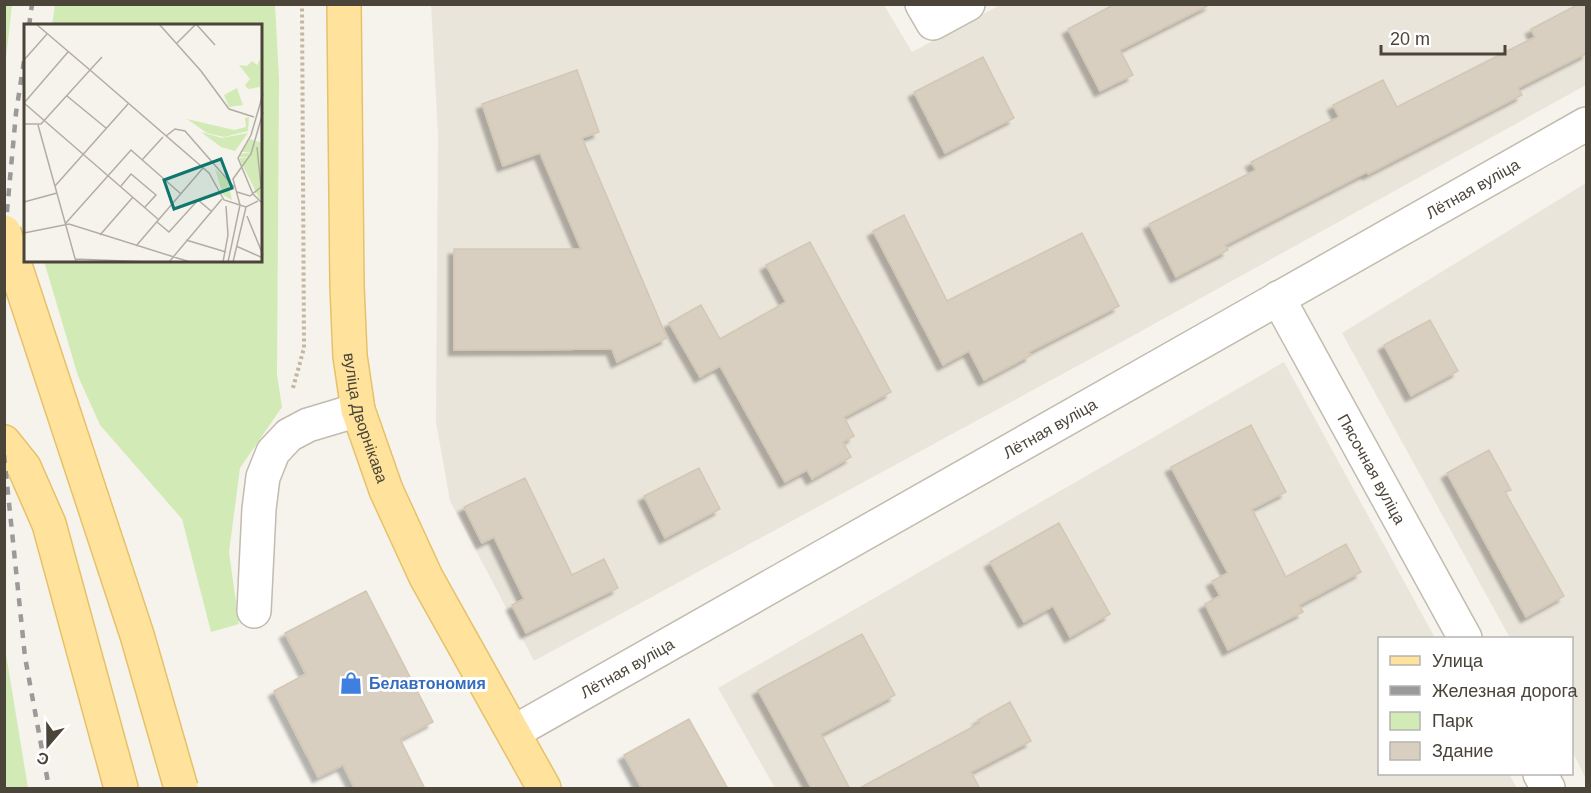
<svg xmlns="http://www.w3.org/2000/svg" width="1591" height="793" viewBox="0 0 1591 793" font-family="Helvetica,sans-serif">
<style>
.residential{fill:#eae5da}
.green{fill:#d2eab5}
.building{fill:#d8cfc1;stroke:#d3c7b4;stroke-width:1.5;filter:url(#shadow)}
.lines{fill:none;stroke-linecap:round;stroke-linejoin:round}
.minor-casing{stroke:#c2bbae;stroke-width:36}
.major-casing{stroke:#e6c16a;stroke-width:36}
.path{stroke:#c4b79f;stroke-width:4;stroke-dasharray:3 3;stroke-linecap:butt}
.minor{stroke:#fff;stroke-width:33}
.major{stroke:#ffe39c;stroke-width:33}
.rail{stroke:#9a9a9a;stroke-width:4.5;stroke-dasharray:8 8;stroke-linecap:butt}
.major-bridge-casing{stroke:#e6c16a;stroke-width:36;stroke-linecap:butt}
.major-bridge{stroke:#ffe39c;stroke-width:33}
.labels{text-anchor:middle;stroke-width:6;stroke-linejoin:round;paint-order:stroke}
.street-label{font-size:16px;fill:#4b4439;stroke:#fff}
.shop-label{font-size:16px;font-weight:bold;fill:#366cbe;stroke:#fff;text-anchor:start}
.inset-road{fill:none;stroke:#b2ada4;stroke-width:1.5}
.view{fill:#0f766e;fill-opacity:0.15;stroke:#0f766e;stroke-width:3}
.inset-edge{fill:none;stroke:#4b4439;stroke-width:3}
</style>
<defs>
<filter id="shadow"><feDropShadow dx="-5.5" dy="5.5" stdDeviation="1.5" flood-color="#0004"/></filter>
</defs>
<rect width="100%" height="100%" fill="#f6f3ec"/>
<path class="residential" d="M431,5H884L912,52L1000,5H1586V85L1116,345L534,661L450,501L436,422L438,134Z
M1586,183V779L1572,751V638H1510L1342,333Z
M1284,362L1435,638H1380V774H1509L1517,788H775L718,688Z"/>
<path class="green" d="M5,4L12,5L5,67L4,5Z
M55,5H275L279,80L277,375L282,407L240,468L229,552L239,624L211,632L182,519L100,425L78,376L44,261H261V26L52,25Z
M5,648L28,788H5Z"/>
<path class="building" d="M1115,4H1211L1120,50L1133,75L1100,91L1068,29Z
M1579,4H1587V53L1518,88L1522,95L1368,174L1367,172L1225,245L1228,250L1176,277L1149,224L1256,170L1251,162L1339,117L1333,105L1383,80L1397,107L1535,37L1531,29Z
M983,57L1014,118L945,153L914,92Z
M577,70L599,132L582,138L667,338L617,362L612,349L454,350V249H581L540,153L503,166L482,104Z
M904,215L947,301L1082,233L1119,306L1029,352L1031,355L984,380L969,351L943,365L873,231Z
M810,242L891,392L844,417L854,436L843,442L851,457L812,479L807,470L785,482L720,366L700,377L669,323L701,305L720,339L786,302L766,265Z
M1430,320L1458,371L1411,396L1384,345Z
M1251,425L1286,492L1252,509L1286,577L1346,544L1361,572L1299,605L1303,612L1228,650L1205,604L1220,596L1212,581L1228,573L1171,467Z
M1489,450L1511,490L1505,492L1564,596L1526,617L1447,473Z
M699,468L720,509L665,538L644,496Z
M525,478L572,575L604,559L618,588L526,633L512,605L524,599L494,537L482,543L464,507Z
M1059,523L1110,614L1070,637L1053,606L1024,622L990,562Z
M366,591L433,722L400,739L425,789H355L343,765L318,777L274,691L306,674L285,633Z
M862,634L895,695L821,734L850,789H812L758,690Z
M1010,702L1031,741L971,772L980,789H858L980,723L978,720Z
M689,719L728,789H642L624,755Z"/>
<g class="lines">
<g class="minor-casing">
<g id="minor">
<path d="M922,4L933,23L968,4"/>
<path id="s1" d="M1278,298L1465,638"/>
<path d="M254,611L259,509L263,477L273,452L289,435L308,425L358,410"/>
<path id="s2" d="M514,732L1586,124"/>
<path d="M1540,774L1548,788"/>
</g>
</g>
<g class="major-casing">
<g id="major">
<path id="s3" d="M344,4L347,286L350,356L358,410L386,490L426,577L544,788"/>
<path d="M4,442L24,467L49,524L121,788"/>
</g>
</g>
<path class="path" d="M293,388L304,348L302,4"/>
<use href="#minor" class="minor"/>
<use href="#major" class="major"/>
<path class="rail" d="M29,26L32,4
M4,244L16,113L26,48
M4,455L25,657L49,788"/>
<g class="major-bridge-casing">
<path id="major-bridge" d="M4,232L137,635L181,788"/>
</g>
<use href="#major-bridge" class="major-bridge"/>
</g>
<defs>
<g id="shop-bare" transform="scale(1.8)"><path d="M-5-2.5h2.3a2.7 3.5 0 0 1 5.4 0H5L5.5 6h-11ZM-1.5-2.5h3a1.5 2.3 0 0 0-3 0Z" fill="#3f7fe0" stroke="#fff" stroke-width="2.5" paint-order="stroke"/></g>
</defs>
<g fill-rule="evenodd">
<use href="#shop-bare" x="351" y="683"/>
</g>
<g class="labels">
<g class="street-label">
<text dy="6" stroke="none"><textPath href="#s2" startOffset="1102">Лётная вуліца</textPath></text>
<text dy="6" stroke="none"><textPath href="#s3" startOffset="416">вуліца Дворнікава</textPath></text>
<text dy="6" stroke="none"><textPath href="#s2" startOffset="616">Лётная вуліца</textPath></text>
<text dy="6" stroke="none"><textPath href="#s1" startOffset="195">Пясочная вуліца</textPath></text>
<text dy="6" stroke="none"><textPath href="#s2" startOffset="130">Лётная вуліца</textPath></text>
</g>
<g class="shop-label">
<text x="369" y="689">Белавтономия</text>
</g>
</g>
<g transform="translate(24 24)">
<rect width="238" height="238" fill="#f6f3ec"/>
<path d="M236,35V63L224,65L221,61L226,55L215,41L223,42L228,37L233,41ZM213,64L219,81L205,83L200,71ZM225,93L224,107L200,113L183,109L163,95L210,106L222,103L221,94ZM177,108L198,114L224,109L211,127L197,123ZM226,115L238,119V178V158L236,176L215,134H230L215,133V130L228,128H216ZM191,145L204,157L208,176L199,171Z" fill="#d2eab5"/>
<path class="inset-road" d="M12,0L66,46L78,33M135,0L177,47L205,85L230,93M172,0L191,21M153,19L172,0M0,36L23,10M239,70L227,111L214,134L229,170L239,180M43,72L82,104M0,79L135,196M0,79L44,28M0,100H17L66,46L185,149L200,176L222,183L234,177M14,101L52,238M142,112L151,105L161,107L210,163M118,136L139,113M31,162L104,80M97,162L107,150L132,171L121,183M213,168L226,172L237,163L233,123M0,178L33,169M223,192L239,231M133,198L145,208L174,176L187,187M41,200L107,126L157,170M0,209L45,200L166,238M76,211L109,173M162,216L202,228M112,222L179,144M212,222L239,234M51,235L125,238M145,238L198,175M199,238L204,211L202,182M204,238L216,181L209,155L227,130L239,88M209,238L222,183"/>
<path class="view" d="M197,135L208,164L150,185L140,156Z"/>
<rect width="238" height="238" class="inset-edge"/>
</g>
<rect width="1591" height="793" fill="none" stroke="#4b4439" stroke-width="12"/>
<rect x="1378" y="637" width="195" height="138" fill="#ffffff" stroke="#b7b4b0" stroke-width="1.5"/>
<rect x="1390" y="656" width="30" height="9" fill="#ffe39c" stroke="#b7b4b0" stroke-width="1.5"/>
<text x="1432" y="667" font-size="18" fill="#4b4439">Улица</text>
<rect x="1390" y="686" width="30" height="9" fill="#9a9a9a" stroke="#b7b4b0" stroke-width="1.5"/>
<text x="1432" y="697" font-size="18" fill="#4b4439">Железная дорога</text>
<rect x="1390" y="712" width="30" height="18" fill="#d2eab5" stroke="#b7b4b0" stroke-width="1.5"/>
<text x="1432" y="727" font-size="18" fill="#4b4439">Парк</text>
<rect x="1390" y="742" width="30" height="18" fill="#d8cfc1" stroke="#b7b4b0" stroke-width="1.5"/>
<text x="1432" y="757" font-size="18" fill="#4b4439">Здание</text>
<g transform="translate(48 745) rotate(200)" stroke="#ffffff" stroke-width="4.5" paint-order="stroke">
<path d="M0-4.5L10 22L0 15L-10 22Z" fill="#4b4439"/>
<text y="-9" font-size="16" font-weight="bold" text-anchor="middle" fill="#4b4439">С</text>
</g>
<path d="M1381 45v9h124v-9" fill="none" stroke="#4b4439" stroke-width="3"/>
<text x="1390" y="45" font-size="18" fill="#4b4439" stroke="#ffffff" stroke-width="4.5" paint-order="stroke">20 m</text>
</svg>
